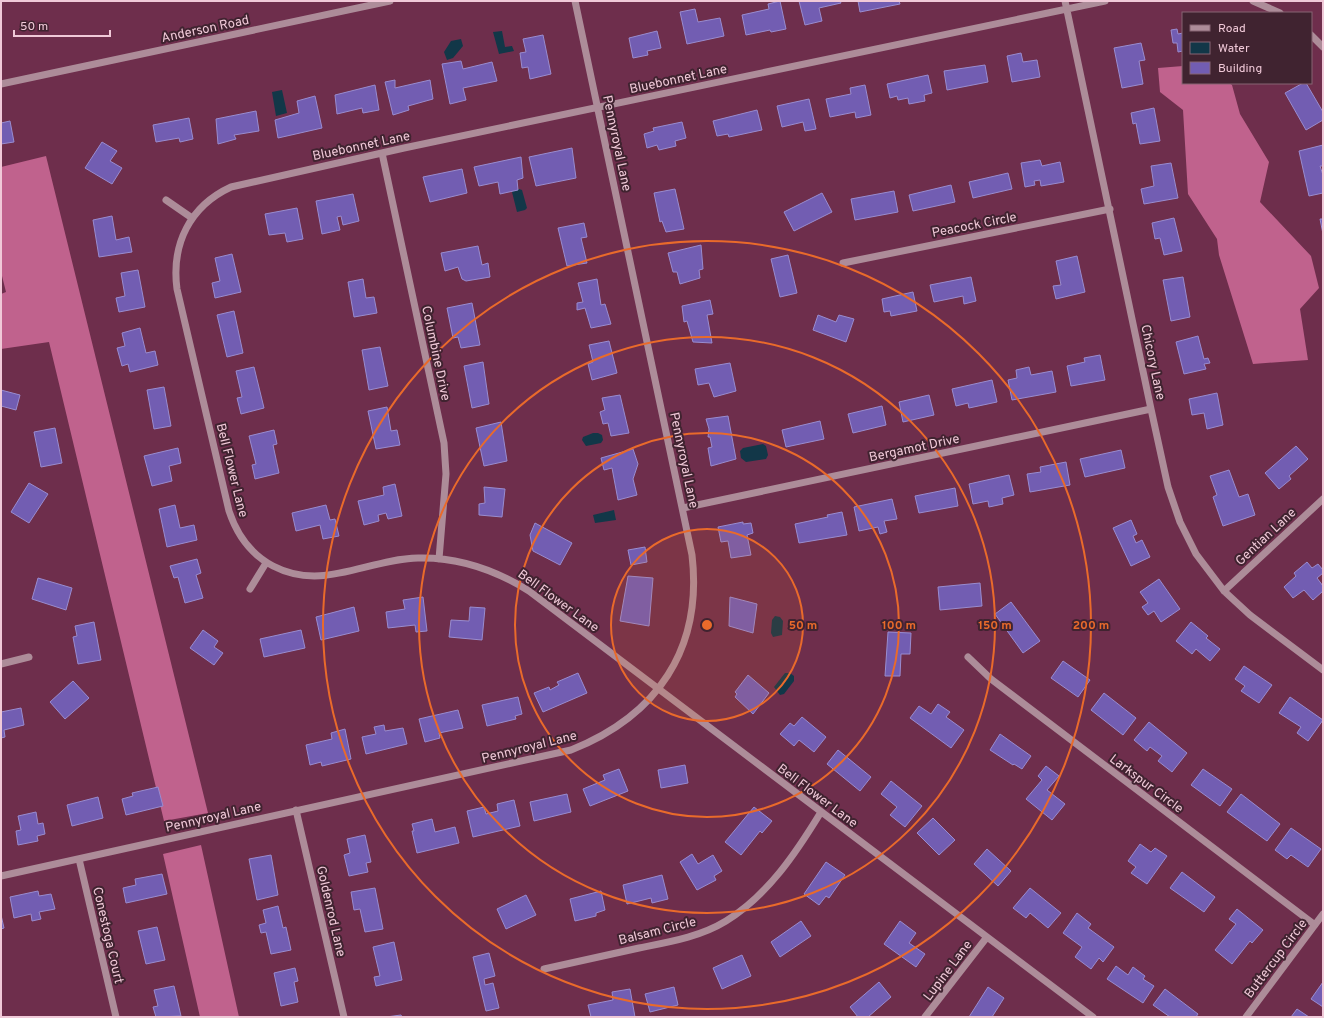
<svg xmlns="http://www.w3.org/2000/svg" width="1324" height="1018" viewBox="0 0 1324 1018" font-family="Overpass,sans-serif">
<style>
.forest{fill:#c0628d}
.water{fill:#123748}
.building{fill:#725db2;stroke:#998ccf}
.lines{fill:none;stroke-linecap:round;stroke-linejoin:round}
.minor{stroke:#ad8c99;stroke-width:7}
.ring{fill:none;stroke:#e96a2b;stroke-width:2}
.labels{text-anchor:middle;stroke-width:4;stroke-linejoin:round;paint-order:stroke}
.street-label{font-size:13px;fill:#f0c9d8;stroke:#402330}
.centre{fill:#e96a2b;stroke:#402330;stroke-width:2}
.ring-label{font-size:12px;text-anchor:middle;font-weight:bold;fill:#e96a2b;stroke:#402330;stroke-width:4;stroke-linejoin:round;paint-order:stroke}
</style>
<rect width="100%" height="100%" fill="#6e2e4c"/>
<path class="forest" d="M1183,66V83H1229L1232,85L1240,114L1269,162L1260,202L1311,256L1319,288L1300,309L1308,360L1253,364L1219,255L1217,239L1188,194L1183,110L1160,92L1158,68Z
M46,156L208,813L164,821L49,342L1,349V294L6,292L1,272V167Z
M201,845L239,1017H200L163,854Z"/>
<path class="water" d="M502,31L505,47L512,46L514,51L499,54L493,32Z
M461,39L463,46L453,58L447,60L444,52L451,41Z
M282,90L287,113L276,116L272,92Z
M519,189L522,190L527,208L525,210L517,212L512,192L513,190Z
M593,433H598L602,435L603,440L601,443L586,446L582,440L583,437Z
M763,444L766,446L768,455L766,459L746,462L741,458L740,451L743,448Z
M614,510L616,520L595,523L593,515Z
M775,616L780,617L783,621L782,635L773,637L771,633L772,620Z
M785,673H790L794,676V681L784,694L780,695L774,687Z"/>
<path class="building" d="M780,1L786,29L771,32L770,30L746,35L742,15L769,9L768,4Z
M799,1H840L841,3L819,8L822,21L805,25Z
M858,1H899L900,4L860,12Z
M695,9L698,22L720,18L724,36L687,44L680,12Z
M1177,29L1178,34L1183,33V51L1178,52L1177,43H1173L1171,30Z
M657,31L661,48L647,51L648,55L633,58L629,38Z
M543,35L551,74L530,79L528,67L522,68L520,53L526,52L523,39Z
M1141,43L1145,60L1139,61L1143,84L1122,88L1114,48Z
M1021,53L1023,62L1037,60L1040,77L1012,82L1007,56Z
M461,61L463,69L492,62L497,81L463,88L466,100L450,104L442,64Z
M985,65L988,82L947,90L944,71Z
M928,75L932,93L924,95L925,101L909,104L908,98L898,100L897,96L890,98L887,84Z
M395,80V88L430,80L433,99L408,106L409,110L393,115L385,82Z
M1303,83H1306L1323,112V120L1306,130L1285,93Z
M375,85L379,110L363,113L362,108L337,114L335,95Z
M865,85L871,115L856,118L855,112L830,117L826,99L851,94L850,88Z
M315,96L322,128L278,138L275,120L299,113L297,101Z
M809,99L816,129L805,131L803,122L782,127L777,106Z
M1154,108L1160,141L1140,144L1136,123L1133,124L1131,113Z
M757,110L762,130L729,137L728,134L717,136L713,121Z
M256,111L259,131L234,135L236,139L218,144L216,119Z
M189,118L193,139L180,142L179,138L156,142L153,125Z
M10,121L14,142L1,144V123Z
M682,122L686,138L675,141L676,146L659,150L657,145L647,148L644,134L654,131L653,128Z
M102,142L117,151L110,161L122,168L112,184L85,168Z
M1323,145V166H1320L1323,175V193L1309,196L1299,151Z
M572,148L576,178L536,186L529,157Z
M521,157L523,178L517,180L518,190L500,194L498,182L479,186L474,167Z
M1040,160L1042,166L1060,162L1064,182L1041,186L1040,180L1034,181L1035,185L1025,187L1021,163Z
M1171,163L1178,198L1144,204L1141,189L1154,186L1151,166Z
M462,169L467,193L430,202L423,177Z
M1008,173L1012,189L973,198L969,182Z
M951,185L955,202L913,211L909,195Z
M675,189L684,229L666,232L662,221L660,222L654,193Z
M894,191L898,212L855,220L851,199Z
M822,193L832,212L794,231L784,212Z
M353,194L359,221L343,225L341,216L337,217L340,230L322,234L316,201Z
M297,208L303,239L287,242L285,233L269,235L265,214Z
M112,216L116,240L129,237L132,252L99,257L93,220Z
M1174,218L1182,251L1164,255L1160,238L1155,239L1152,223Z
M1320,219H1323V234Z
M584,223L587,237L581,238L587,263L567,266L558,228Z
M701,245L703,269L699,270L700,278L680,284L677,272H673L668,253Z
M478,246L482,265L488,263L490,277L466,281L462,279L458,267L445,271L441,253Z
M232,254L241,292L215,298L212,283L220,281L215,258Z
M788,255L797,293L780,297L771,259Z
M1077,256L1085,292L1056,299L1053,286L1061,285L1056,261Z
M138,270L145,307L119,312L116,298L125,296L121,273Z
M971,277L976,301L964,304L963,296L934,302L930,285Z
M1183,277L1190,317L1171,321L1163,280Z
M363,279L366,298L374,297L377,313L354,317L348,282Z
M597,279L601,305L605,304L611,324L591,328L585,308L577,310V303L583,302L578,283Z
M913,292L917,311L891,316L890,311L884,312L882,299Z
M710,300L713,314L707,315L712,343L693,342L687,321L684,322L682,306Z
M472,303L480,345L461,348L458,337L453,338L447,308Z
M234,311L243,353L227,357L217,315Z
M818,315L836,322L839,315L854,319L846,342L813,330Z
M140,328L146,353L155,351L158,365L130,372L128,364L122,366L117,348L125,346L122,333Z
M1198,336L1204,359L1208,358L1210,363L1204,364L1206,369L1184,374L1176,342Z
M609,341L617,373L592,380L588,364L593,362L589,345Z
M380,347L388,386L369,390L362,350Z
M1100,355L1105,380L1071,386L1067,366L1085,362L1084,358Z
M483,362L489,404L472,408L464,366Z
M730,363L736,391L714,397L709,383L698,385L695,369Z
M254,367L264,408L241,414L237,398L242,397L236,371Z
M1029,367L1031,375L1052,371L1056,392L1012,400L1008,380L1017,378L1016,370Z
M992,380L997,402L969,408L968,403L956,406L952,389Z
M164,387L171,426L154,429L147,390Z
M1,390L20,395L16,410L1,406Z
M1217,393L1223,425L1207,429L1204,413L1192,415L1189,399Z
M620,395L629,433L611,436L608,423L603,424L600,412L605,410L602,398Z
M929,395L934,415L903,422L899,402Z
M882,406L886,425L853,433L848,414Z
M387,407L391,431L397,430L400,445L376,449L368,411Z
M728,416L736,459L711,466L708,448L712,447L710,437H708L709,429L706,419Z
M820,421L824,439L786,447L782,430Z
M501,422L507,461L484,466L476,428Z
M55,428L62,463L41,467L34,432Z
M274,430L277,444L273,445L279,473L255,479L252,465L256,464L249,436Z
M1296,446L1308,459L1289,476L1291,479L1279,489L1265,473Z
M178,448L181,463L169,466L172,481L152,486L144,456Z
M633,449L638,464L633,479L637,495L618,500L612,468L604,470L601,458Z
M1121,450L1125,468L1085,477L1080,459Z
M1066,462L1070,485L1030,492L1027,474L1041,472L1040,467Z
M1229,470L1239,497L1248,494L1255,515L1223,526L1213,497L1217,495L1210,476Z
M1009,475L1014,495L1002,498L1003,504L989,507L988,501L973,504L969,484Z
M29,483L48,494L29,523L11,512Z
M395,484L402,516L388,519L386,513L378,515L379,521L364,525L358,501L384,495L383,487Z
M484,487L505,489L502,517L479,515V504L485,503Z
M955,488L958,506L919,513L915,496Z
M892,499L897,519L884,521L887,532L880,534L878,527L859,531L854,507Z
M175,505L180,528L194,525L197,540L167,547L159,509Z
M326,505L330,520L335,519L339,536L323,539L320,525L296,531L292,513Z
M842,512L847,535L799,543L795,524L828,517L827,515Z
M1131,520L1137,534L1133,536L1136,543L1142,540L1150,557L1131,566L1113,528Z
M743,522V524L751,523L753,533L747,535L751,555L731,558L728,541L721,542L718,527Z
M535,523L572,543L560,565L533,551L530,535Z
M645,547L647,562L631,565L628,550Z
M197,559L201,573L196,575L203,598L185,603L178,577L174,578L170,566Z
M1307,562L1312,568L1318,564L1323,570V573L1317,578L1323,586V591L1313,600L1304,590L1293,598L1284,587L1296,576L1294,573Z
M628,576L653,578L649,626L620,621Z
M38,578L72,588L66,610L32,599Z
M1159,579L1180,609L1161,622L1154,611L1148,615L1142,607L1148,603L1140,592Z
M980,583L982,606L940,610L938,587Z
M423,597L427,631L416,632L415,625L388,628L386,612L405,609L403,600Z
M730,597L757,604L753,633L729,626Z
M1011,602L1040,641L1023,653L995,614Z
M354,607L359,631L321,640L316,617Z
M470,607L485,608L482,640L449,637L451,620L469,621Z
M94,622L101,660L78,664L73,637L77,636L75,626Z
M1191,622L1208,636L1206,638L1220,649L1210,661L1196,649L1192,654L1176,641Z
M203,630L218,641L214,647L223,653L214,665L190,648Z
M301,630L305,648L264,657L260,639Z
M888,632L911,633L910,654H901L900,676H885Z
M1063,661L1090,680L1078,697L1051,678Z
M1244,666L1272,685L1259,703L1241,691L1245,686L1235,679Z
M578,673L587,693L543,712L534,693L549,687L550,690L559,685L557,682Z
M748,675L769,693L753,714L735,697L737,694L735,692Z
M73,681L89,698L65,719L50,702Z
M1104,693L1136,718L1123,735L1091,710Z
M518,697L522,714L515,716L516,719L487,726L482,705Z
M1290,697L1323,720L1308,741L1297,733L1301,727L1279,713Z
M938,704L950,712L946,717L964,730L951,748L910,718L919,706L931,714Z
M21,708L24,725L4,730L5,737L1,738V712Z
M458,710L463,728L439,733L440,738L425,742L419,719Z
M802,717L826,737L814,752L799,740L794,746L780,734L790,723L794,726Z
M1149,722L1187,753L1172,772L1158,761L1162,756L1150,747L1147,751L1134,740Z
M384,725L385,731L403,728L407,744L366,754L362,737L376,734L374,727Z
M345,729L351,759L322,766L321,762L310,765L306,745L332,739L331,733Z
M1000,734L1031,756L1022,769L1014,764L1013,765L990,750Z
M838,750L871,777L860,791L827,764Z
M685,765L688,783L661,788L658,770Z
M1046,766L1059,776L1047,790L1065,804L1052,820L1026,799L1042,780L1038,776Z
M619,769L628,791L590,806L583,789L605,780L603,775Z
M1203,769L1232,789L1220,806L1191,785Z
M891,781L922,806L905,827L890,815L897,807L881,794Z
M158,787L163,806L126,815L122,799L133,796L132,793Z
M567,794L571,812L534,821L530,802Z
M1241,794L1280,824L1267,841L1227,812Z
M98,797L103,818L72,826L67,805Z
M514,800L520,826L473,837L467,811L484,807L486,814L498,811L497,804Z
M754,807L772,821L762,833L760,831L741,855L725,842Z
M36,812L38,824L43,823L45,834L37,836L38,841L18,845L16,831L21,830L18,816Z
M933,818L955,840L939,855L917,833Z
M432,819L435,832L455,827L459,843L417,853L412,831H414L412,824Z
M1291,828L1321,849L1308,867L1291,855L1287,859L1275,850Z
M365,835L371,862L366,863L368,872L349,876L344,855L350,853L347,839Z
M1140,844L1151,852L1155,848L1167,856L1147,884L1131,873L1136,867L1128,861Z
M987,849L1011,871L998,886L974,864Z
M692,854L698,864L713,855L722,871L714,876L716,880L697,890L680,862Z
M271,855L278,895L257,900L249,859Z
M826,862L845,875L829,898L826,896L819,905L804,894Z
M1182,872L1215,897L1204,912L1170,888Z
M162,874L167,894L126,903L123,888L136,885L135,879Z
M662,875L668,899L652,903L651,898L627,904L623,885Z
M375,888L383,929L365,932L360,909L354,910L351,892Z
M1030,888L1061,913L1048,928L1030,913L1026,918L1013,908Z
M38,891L39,896L51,894L55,909L39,912L41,919L32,921L31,914L14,918L10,897Z
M601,891L605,910L596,913V916L575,921L570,899Z
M526,895L536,915L506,929L497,909Z
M278,906L283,928L286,927L291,950L271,954L266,932L261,933L259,925L266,923L263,910Z
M1237,909L1263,930L1252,943L1250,941L1232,964L1215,950L1236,924L1229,919Z
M1077,913L1091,924L1088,928L1114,947L1103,962L1099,958L1091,969L1075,957L1082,947L1063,933Z
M1,915L4,928L1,929Z
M801,921L811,936L780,957L771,942Z
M900,921L916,933L909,943L925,954L916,967L884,944Z
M157,927L165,960L146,964L138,931Z
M394,942L402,980L376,986L374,977L380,976L373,947Z
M489,953L495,976L484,979L485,985L493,983L499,1008L486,1011L473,957Z
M742,955L751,976L722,989L713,968Z
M1116,966L1128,975L1133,967L1145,976L1143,979L1154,986L1143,1003L1107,979Z
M295,968L298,981L294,982L298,1002L281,1006L274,973Z
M879,982L891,997L868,1017H858L850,1007Z
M1323,982V1007L1311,999Z
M174,986L181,1016L156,1017L153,1007L158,1006L154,990Z
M674,987L678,1005L650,1012L645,994Z
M988,987L1004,998L992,1017H969Z
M630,989L635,1017H591L588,1005L613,1000L612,992Z
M1165,989L1198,1014L1196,1017H1170L1153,1005Z
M1297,1009L1309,1017H1291Z
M401,1015L402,1017H386Z"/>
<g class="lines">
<path class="minor" d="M1065,1L1151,409L1168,487L1180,522L1196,554L1224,591L1250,615L1323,670
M1253,1L1280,13
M1311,35L1323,47
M1,84L390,1
M382,153L444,443L446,474L439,559
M166,200L192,218
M843,263L1110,209
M683,508L1151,409
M250,589L266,563
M1224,591L1323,499
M968,657L991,679L1315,925
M1,664L29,657
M296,810L344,1017
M79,859L116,1017
M1,876L571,750C657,716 703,649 692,555L575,1
M544,969C576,962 608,955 639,948C669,942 700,937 726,921C768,895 796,853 821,812
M925,1017L987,937
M1093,1017L529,591C494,569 459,557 418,558C367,559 323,592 273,566C250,554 237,535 229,511L177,289C171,244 190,206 231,187L404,148L1105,1
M1246,1017L1323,914"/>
</g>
<circle cx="707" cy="625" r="96" fill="#e96a2b" fill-opacity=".12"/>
<g class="ring">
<circle cx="707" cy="625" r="96"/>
<circle cx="707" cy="625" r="192"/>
<circle cx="707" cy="625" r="288"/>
<circle cx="707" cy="625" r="384"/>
</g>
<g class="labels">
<g class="street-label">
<text transform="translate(205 28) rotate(-12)" y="5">Anderson Road</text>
<text transform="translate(678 78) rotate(-12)" y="5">Bluebonnet Lane</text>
<text transform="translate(618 143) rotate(78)" y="5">Pennyroyal Lane</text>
<text transform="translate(361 145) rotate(-12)" y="5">Bluebonnet Lane</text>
<text transform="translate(974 224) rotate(-11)" y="5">Peacock Circle</text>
<text transform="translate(437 353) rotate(78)" y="5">Columbine Drive</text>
<text transform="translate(1154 362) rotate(78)" y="5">Chicory Lane</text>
<text transform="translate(914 447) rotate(-12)" y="5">Bergamot Drive</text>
<text transform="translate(685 460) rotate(78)" y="5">Pennyroyal Lane</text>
<text transform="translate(233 470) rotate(76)" y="5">Bell Flower Lane</text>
<text transform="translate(1265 536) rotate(-43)" y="5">Gentian Lane</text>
<text transform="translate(559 600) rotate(36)" y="5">Bell Flower Lane</text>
<text transform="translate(529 746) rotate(-14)" y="5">Pennyroyal Lane</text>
<text transform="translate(1147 783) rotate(37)" y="5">Larkspur Circle</text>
<text transform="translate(818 795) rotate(37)" y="5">Bell Flower Lane</text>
<text transform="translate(213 816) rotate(-13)" y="5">Pennyroyal Lane</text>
<text transform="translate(332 911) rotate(77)" y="5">Goldenrod Lane</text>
<text transform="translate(657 930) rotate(-14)" y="5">Balsam Circle</text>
<text transform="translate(109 935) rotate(77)" y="5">Conestoga Court</text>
<text transform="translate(1275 958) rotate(-53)" y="5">Buttercup Circle</text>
<text transform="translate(947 970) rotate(-53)" y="5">Lupine Lane</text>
</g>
</g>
<circle cx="707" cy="625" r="6" class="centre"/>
<g class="ring-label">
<text x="803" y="629">50 m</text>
<text x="899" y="629">100 m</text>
<text x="995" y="629">150 m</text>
<text x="1091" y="629">200 m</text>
</g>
<rect width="1324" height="1018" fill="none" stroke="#f0c9d8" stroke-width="4"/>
<rect x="1182" y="12" width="130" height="72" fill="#402330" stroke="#866573"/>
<rect x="1190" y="25" width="20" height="6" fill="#ad8c99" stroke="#866573"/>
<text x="1218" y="32" font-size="12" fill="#f0c9d8">Road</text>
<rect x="1190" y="42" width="20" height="12" fill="#123748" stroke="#866573"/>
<text x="1218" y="52" font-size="12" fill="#f0c9d8">Water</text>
<rect x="1190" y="62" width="20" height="12" fill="#725db2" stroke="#866573"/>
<text x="1218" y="72" font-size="12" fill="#f0c9d8">Building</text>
<path d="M14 30v6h96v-6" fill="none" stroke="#f0c9d8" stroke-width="2"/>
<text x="20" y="30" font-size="12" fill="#f0c9d8" stroke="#402330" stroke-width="3" paint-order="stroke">50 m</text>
</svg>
